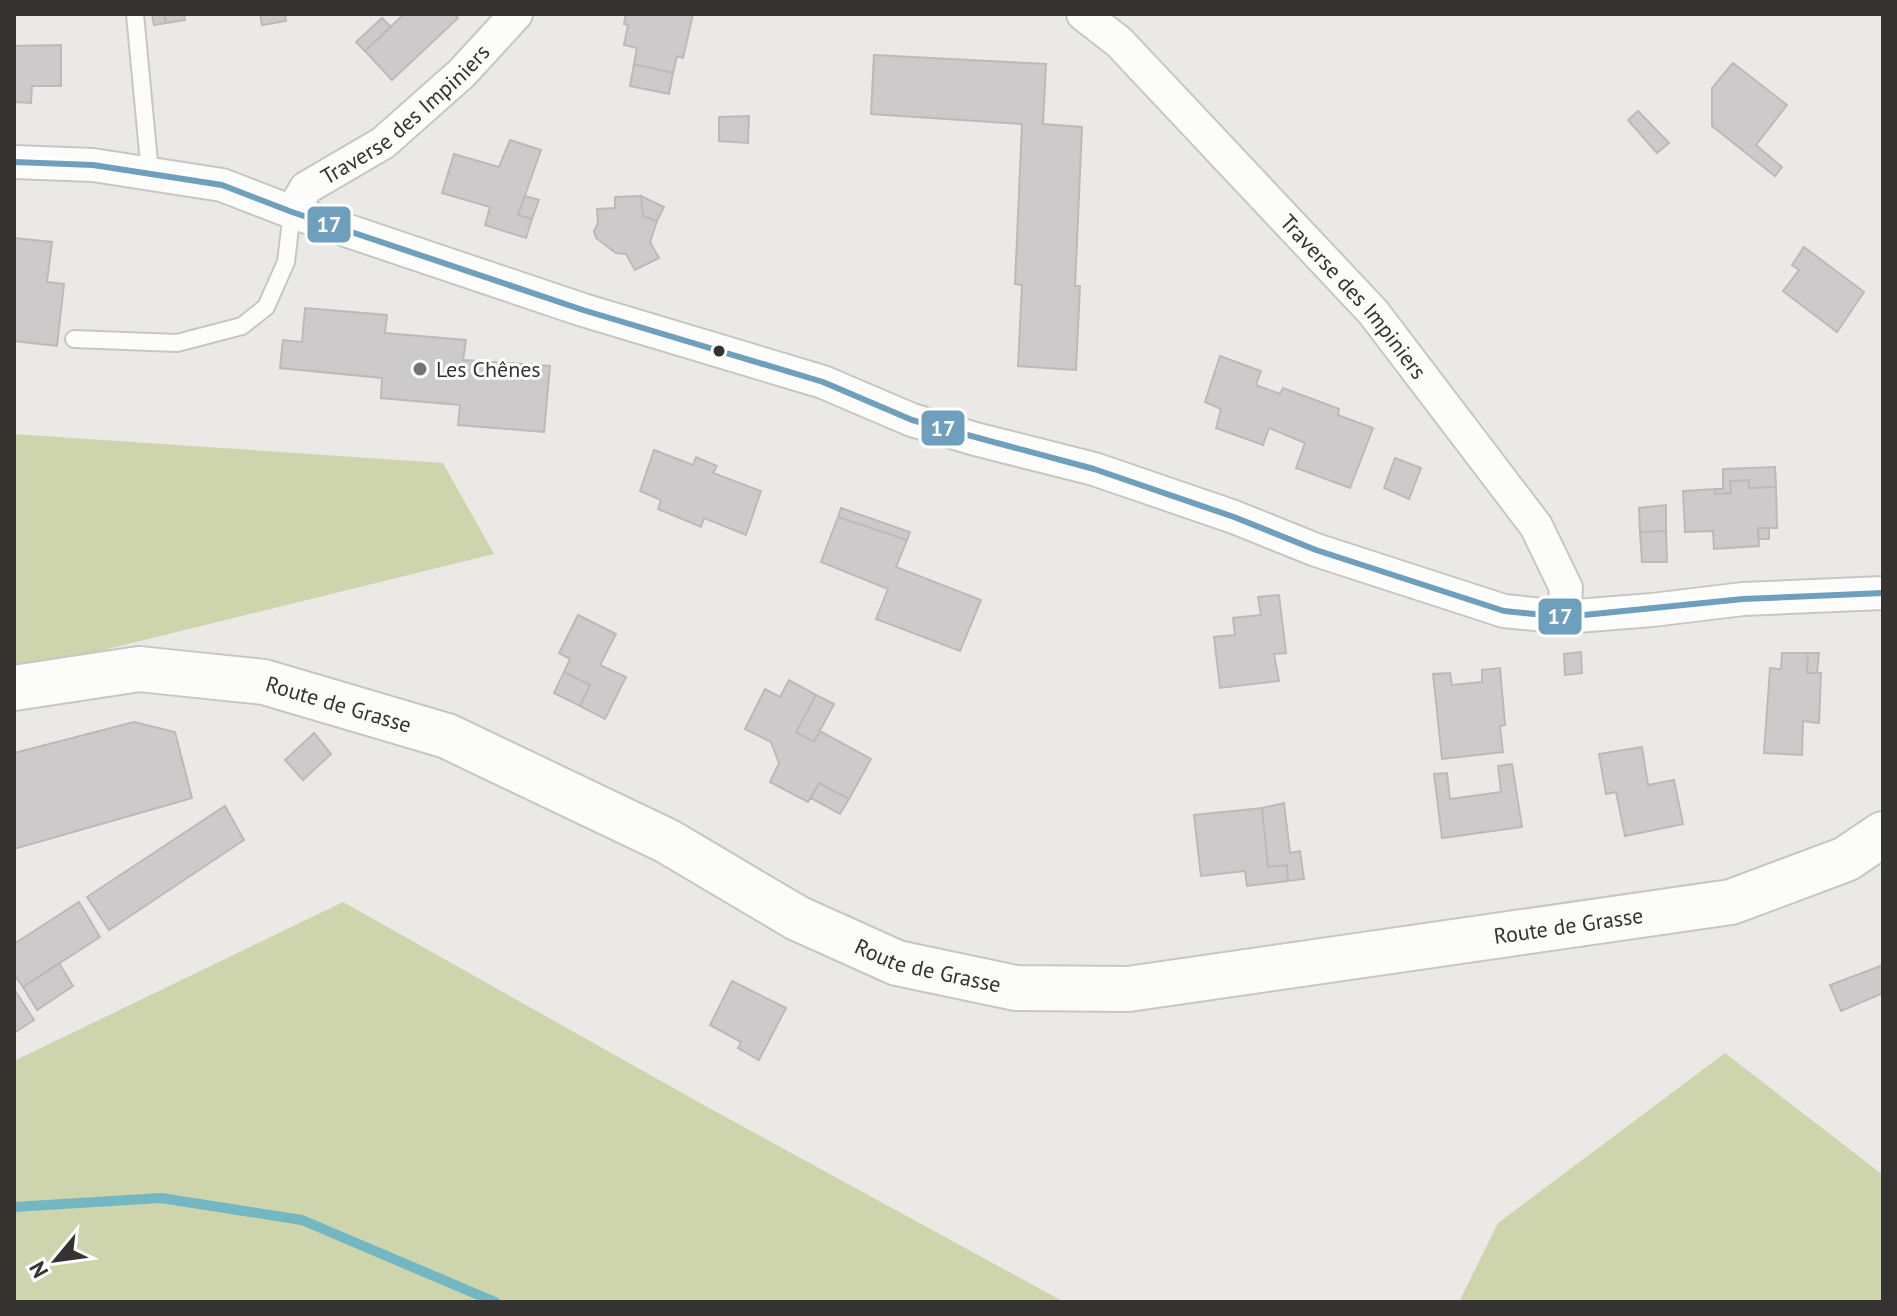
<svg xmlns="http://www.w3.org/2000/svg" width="1897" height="1316" viewBox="0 0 1897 1316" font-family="'PT Sans',sans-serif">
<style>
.green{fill:#ced4ab}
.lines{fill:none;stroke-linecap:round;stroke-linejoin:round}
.stream{stroke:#73b7c2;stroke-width:10}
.building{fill:#cccaca;stroke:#bbbaba;stroke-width:2}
.lane-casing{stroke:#c7c6c4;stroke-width:20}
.street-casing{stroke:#c7c6c4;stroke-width:36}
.secondary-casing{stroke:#c7c6c4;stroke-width:48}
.lane{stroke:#fcfcfb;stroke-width:16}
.street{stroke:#fcfcfb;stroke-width:32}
.secondary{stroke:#fcfcfb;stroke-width:44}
.bus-1-casing{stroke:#fff;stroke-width:12}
.bus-1{stroke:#6ea0be;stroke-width:6}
.bus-dot{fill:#353331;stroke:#fff;stroke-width:3}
.poi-dot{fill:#757370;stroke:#fff;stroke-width:3}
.labels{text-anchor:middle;stroke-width:6;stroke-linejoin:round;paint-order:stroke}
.street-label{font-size:22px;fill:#353331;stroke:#fff}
.poi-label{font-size:22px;fill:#353331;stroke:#fff;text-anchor:start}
.line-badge{stroke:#fff;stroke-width:3}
.badge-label{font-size:22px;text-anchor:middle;font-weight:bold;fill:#fff}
</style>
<rect width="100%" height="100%" fill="#ebe9e6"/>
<path class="green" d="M14,434L443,463L494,554L14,672Z
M343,902L700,1103L1064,1302H14V1061Z
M1725,1053L1883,1175V1302H1459L1498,1223Z"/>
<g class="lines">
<path class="stream" d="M14,1207L161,1198L302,1220L495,1302"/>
</g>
<path class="building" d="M152,14H164L166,23L154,25Z
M164,14H184L185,20L166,23Z
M260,14H285L286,21L262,25Z
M404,14H454L458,18L392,80L365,51Z
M626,14H693L683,58L677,56L673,73L634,64L637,48L624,45L628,25L624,24Z
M382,18L391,27L365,51L356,42Z
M61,45V86H32L31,103L14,102V46Z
M874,55L1046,64L1043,124L1082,127L1075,286H1080L1076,370L1018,366L1022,285L1015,284L1022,124L871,114Z
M1733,63L1787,105L1756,145L1782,167L1775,176L1712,126V88Z
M634,64L673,73L669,94L630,86Z
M1638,111L1669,143L1657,153L1628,120Z
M749,116L748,143L719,141V117Z
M510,140L541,150L518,215L532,219L526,238L485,225L490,207L442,193L454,154L499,167Z
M525,196L539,200L532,219L518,215Z
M641,196L664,207L657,221L643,216Z
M641,196L643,216L657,221L650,242L659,258L635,270L626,254L616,253L596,238L594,231L598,223L597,209L615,208V197Z
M14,238L52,242L47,282L64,284L57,346L14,341Z
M1804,247L1864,292L1837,332L1783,291L1799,270L1792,265Z
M305,308L387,315L385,333L466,340L463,360L550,366L544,432L458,425L460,405L381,398L382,378L280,368L283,340L302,342Z
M1220,356L1261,371L1256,385L1280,394L1283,388L1339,409L1338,415L1373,428L1350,488L1296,468L1305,443L1269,428L1263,445L1216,428L1221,409L1205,402Z
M654,450L693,465L696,457L717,466L713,473L761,491L746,535L704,518L701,527L658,509L661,500L640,491Z
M1395,458L1421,468L1409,499L1384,488Z
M1775,467L1776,487L1749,488V480L1730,481L1731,493L1715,494V489H1723V469Z
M1749,480V488L1776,487L1777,528H1758L1759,546L1714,549L1713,531L1685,532L1683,491L1715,489V494L1731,493L1730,481Z
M1666,505V531L1640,532L1639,508Z
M841,508L910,532L907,540L838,517Z
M838,517L907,540L896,567L981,600L960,651L876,619L888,589L821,562Z
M1758,528H1769V539H1758Z
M1666,531L1667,562H1642L1640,532Z
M1279,595L1286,653L1274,654L1279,681L1220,688L1214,637L1235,635L1233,618L1261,615L1258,597Z
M578,615L616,634L600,665L626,677L605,719L580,706L590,685L564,672L570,659L559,653Z
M1581,652L1582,673L1565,675L1564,654Z
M1782,653H1808L1807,673H1821L1819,723L1803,721L1802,755L1764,753L1770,668L1781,669Z
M1808,653H1819L1817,673H1807Z
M1500,668L1505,725L1500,726L1503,752L1442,759L1433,674L1450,673L1452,685L1482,682V670Z
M564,672L590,685L580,706L554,693Z
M789,680L816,695L796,732L814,742L820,731L871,759L849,799L819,783L808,802L770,782L779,763L771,742L745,729L765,689L780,697Z
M816,695L834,704L814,742L796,732Z
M134,722L175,732L192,798L14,849V753Z
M314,733L331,754L303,780L285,760Z
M1642,747L1648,785L1674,780L1683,824L1625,836L1616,792L1606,794L1599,754Z
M1512,764L1522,827L1442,838L1434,774L1447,773L1450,799L1501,792L1498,766Z
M819,783L849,799L840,814L811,798Z
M1284,803L1290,853L1300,851L1304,879L1288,881L1287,865L1268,867L1262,808Z
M225,806L244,840L109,930L87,897Z
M1262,808L1268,867L1287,865L1288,881L1247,886L1245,871L1201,876L1194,815Z
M79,902L100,937L23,987L14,975V944Z
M59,963L73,986L37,1010L23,987Z
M1883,965V993L1841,1011L1830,985Z
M732,981L786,1008L759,1060L738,1048L741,1042L710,1025Z
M16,992L34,1020L14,1033V993Z"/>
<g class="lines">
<g class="lane-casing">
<path id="lane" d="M135,14L150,173
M74,339L177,343L242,326L266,307L286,262L292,212"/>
</g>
<g class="street-casing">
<g id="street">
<path id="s1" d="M1083,14L1119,42L1373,312L1536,526L1566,588L1564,617"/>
<path d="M14,162L93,165L222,185L292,212L583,310L823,382L912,420L975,439L1094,469L1234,517L1316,550L1504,611L1564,617L1652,610L1743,599L1883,593"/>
<path id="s2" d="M292,212L306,188L383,143L462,73L516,14"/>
</g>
</g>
<g class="secondary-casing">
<g id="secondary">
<path id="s3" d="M14,688L139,669L264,682L447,736L667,841L797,918L897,963L1016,988L1128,989L1731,902L1846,859L1883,834"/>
</g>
</g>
<use href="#lane" class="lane"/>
<use href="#street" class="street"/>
<use href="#secondary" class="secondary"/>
<g class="bus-1-casing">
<path id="bus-1" d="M14,162L93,165L222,185L292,212L583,310L823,382L912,420L1094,469L1234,517L1316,550L1504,611L1564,617L1743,599L1883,593"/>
</g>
<use href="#bus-1" class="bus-1"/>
</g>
<circle class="bus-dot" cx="719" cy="351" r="7"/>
<circle class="poi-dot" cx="420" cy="369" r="8"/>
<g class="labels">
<g class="street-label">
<text dy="8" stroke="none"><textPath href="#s2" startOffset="152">Traverse des Impiniers</textPath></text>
<text dy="8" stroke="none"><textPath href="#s1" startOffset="392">Traverse des Impiniers</textPath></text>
<text dy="8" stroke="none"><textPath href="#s3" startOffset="330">Route de Grasse</textPath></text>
<text dy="8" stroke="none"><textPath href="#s3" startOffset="1626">Route de Grasse</textPath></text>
<text dy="8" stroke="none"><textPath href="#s3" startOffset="978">Route de Grasse</textPath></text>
</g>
<g class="poi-label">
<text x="436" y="377">Les Chênes</text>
</g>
</g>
<g class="line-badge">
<rect x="306" y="205" width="46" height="39" rx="8" fill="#6ea0be"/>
<rect x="920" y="409" width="46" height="38" rx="8" fill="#6ea0be"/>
<rect x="1537" y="597" width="46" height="39" rx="8" fill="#6ea0be"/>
</g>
<g class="badge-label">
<text x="329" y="232">17</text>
<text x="943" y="436">17</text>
<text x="1560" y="624">17</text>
</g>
<rect width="1897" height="1316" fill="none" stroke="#353331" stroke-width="32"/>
<g transform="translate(56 1260) rotate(241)" stroke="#ffffff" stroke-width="6" paint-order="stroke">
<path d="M0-6L14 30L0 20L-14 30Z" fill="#353331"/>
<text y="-12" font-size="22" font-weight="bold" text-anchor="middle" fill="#353331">N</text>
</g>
</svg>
